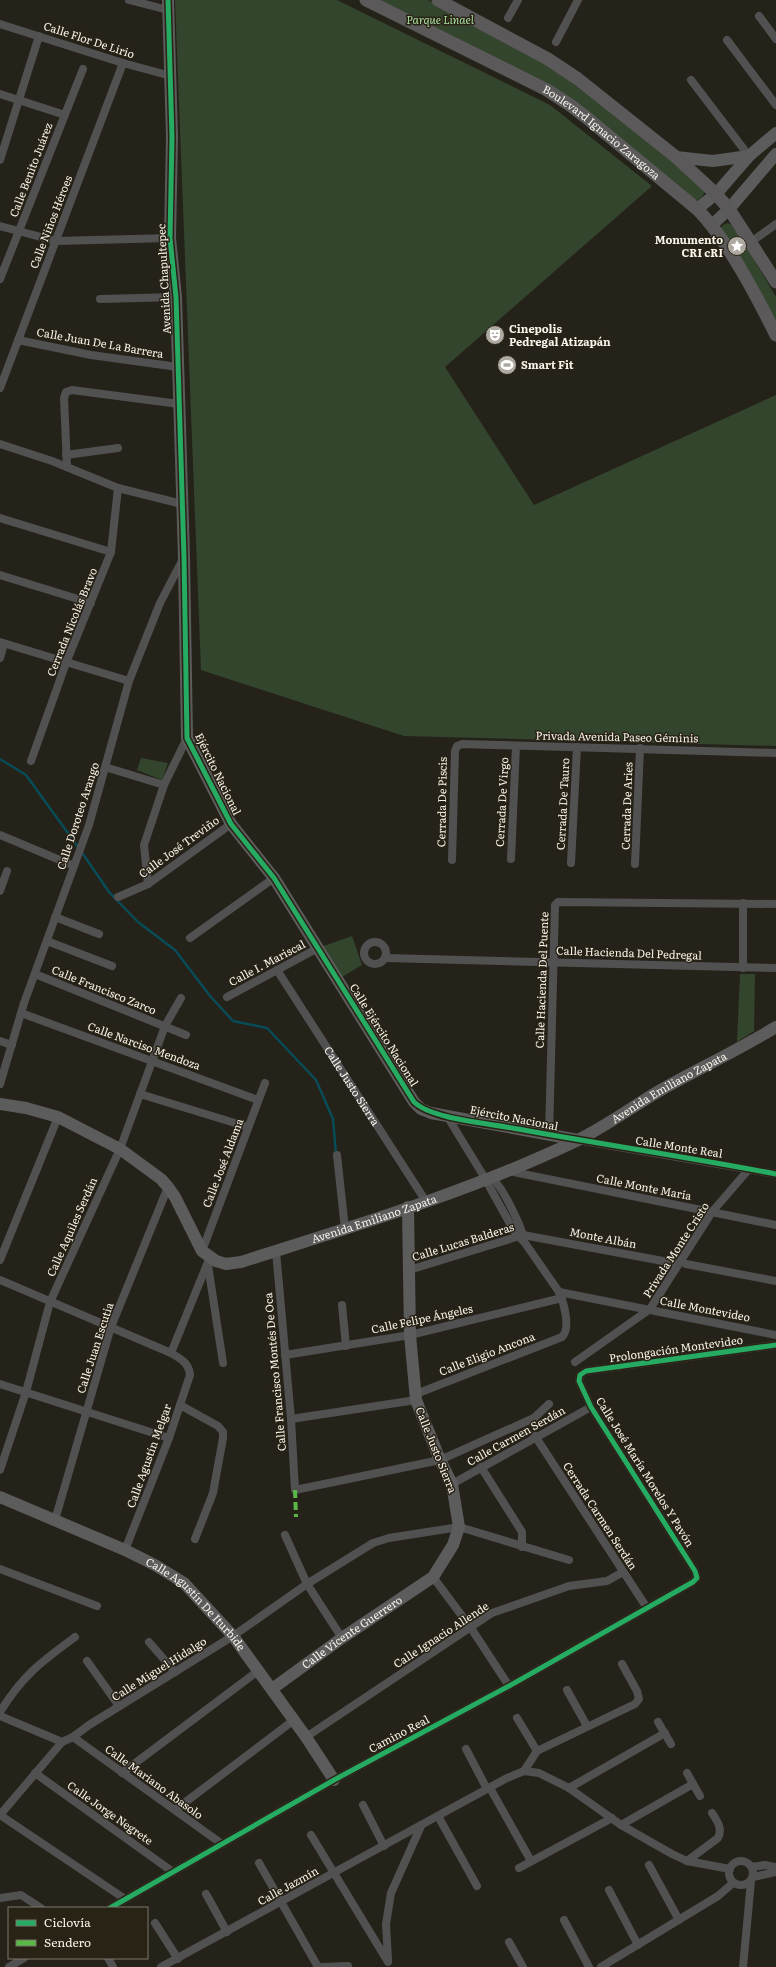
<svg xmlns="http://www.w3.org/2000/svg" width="776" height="1967" viewBox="0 0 776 1967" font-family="Literata,serif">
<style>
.green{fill:#34452e}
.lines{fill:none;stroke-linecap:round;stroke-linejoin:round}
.stream{stroke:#084c57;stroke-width:2.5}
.street{stroke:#525152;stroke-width:8}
.secondary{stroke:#5d5c5c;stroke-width:12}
.primary{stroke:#5b595a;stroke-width:13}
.quiet{stroke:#58b947;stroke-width:4;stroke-dasharray:8 4;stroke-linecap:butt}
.cycleway-casing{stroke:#292316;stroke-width:8}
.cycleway{stroke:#26ab63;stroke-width:5}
.labels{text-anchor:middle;stroke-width:3;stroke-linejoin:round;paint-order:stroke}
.park-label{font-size:11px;font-style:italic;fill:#abdea1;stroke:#292316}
.street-label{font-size:11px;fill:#f8f4eb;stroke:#292316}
.poi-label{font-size:11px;font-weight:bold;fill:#f8f4eb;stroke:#292316;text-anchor:start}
</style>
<rect width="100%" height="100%" fill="#25221a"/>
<path class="green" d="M175,0H337L550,105L652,186L445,367L534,505L776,395V746L404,736L201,670Z
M375,0H428L562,71L656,146L705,192L701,198L695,201L602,123Z
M728,223L734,226L776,297V323L720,230L723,225Z
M141,758L168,763L162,780L137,770Z
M352,936L362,965L337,980L318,948Z
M740,974H755L754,1031L737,1042Z"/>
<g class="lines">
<path class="stream" d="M0,759L26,775L78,847
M81,851L109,892L138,922L175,950L210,996L233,1021L267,1028L316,1080L333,1119L336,1154"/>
<g class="street">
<path d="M129,0L168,10"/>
<path d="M759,16L776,39"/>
<path d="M508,18L518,0"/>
<path d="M0,24L123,63L171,76"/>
<path d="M727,40L776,105"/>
<path d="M556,42L578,0"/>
<path d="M691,80L749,156"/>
<path d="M0,94L65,115"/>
<path d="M0,160L39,36"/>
<path d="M0,226L56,241L170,238"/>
<path d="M751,242L776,224"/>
<path d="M0,279L83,69"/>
<path d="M100,299L176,297"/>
<path d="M18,340L91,355L178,367"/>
<path d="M0,388L123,63"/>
<path d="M0,444L52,461L118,488L182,504"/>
<path d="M66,455L118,448"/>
<path d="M67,467L64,398L66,392L72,390L179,404"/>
<path d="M0,518L111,552"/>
<path d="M0,575L91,603"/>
<path d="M0,642L129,681"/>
<path d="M0,658L4,644"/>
<path d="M31,761L66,663L111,552L118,488"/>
<path d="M105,767L164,785"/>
<path d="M0,835L74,866"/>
<path d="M511,859L516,746"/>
<path d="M452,860L455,751L457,746L462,744L776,753"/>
<path d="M571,863L577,747"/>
<path d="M635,864L640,748"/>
<path d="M148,884L144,845L164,785L187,738"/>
<path d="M0,891L7,871"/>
<path d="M118,897L148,884L231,824"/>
<path d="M743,903V968"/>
<path d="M55,917L99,934"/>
<path d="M190,938L274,878"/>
<path d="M47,941L112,966"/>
<circle cx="375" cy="953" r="11"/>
<path d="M385,958L776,968"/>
<path id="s1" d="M277,970L427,1203"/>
<path d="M35,974L186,1035"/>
<path d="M227,997L318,948"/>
<path d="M21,1013L258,1100"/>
<path d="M0,1041L12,1045"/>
<path d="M0,1084L24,1003L89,825L129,681L160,603L183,559"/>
<path d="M140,1094L248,1127"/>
<path d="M549,1135L555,905L558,902L776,904"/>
<path d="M578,1140L776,1174"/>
<path d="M337,1155L345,1229"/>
<path d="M508,1171L776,1225"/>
<path d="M489,1177C501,1181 522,1228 524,1240"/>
<path d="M202,1251L265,1083"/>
<path d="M276,1251L291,1419L295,1490L440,1460L534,1418L549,1404"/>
<path d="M0,1260L58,1117"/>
<path d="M686,1264L776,1281"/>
<path d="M208,1265L223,1363"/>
<path d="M409,1270L523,1235L679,1264"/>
<path d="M0,1280L171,1353C181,1359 189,1363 190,1375L169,1438L125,1550"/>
<path d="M559,1292L776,1335"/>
<path d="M342,1305L346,1346"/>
<path d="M171,1353L210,1257"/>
<path d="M285,1355L410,1335L562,1298"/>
<path d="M575,1362L650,1309L712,1212L749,1169"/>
<path d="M0,1384L169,1438"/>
<path d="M416,1394L562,1337C571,1328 564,1303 559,1292L525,1243L514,1231L483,1175L447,1116"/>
<path d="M180,1405L218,1426L223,1432V1438L213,1493L195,1539"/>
<path d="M291,1419L416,1400"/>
<path d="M535,1436L647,1608"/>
<path d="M481,1467L522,1532V1547"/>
<path d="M0,1470L26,1392L50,1302L120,1149L165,1026L181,998"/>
<path d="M452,1484L591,1407"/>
<path d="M55,1520L111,1327L168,1187"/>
<path d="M285,1535L307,1584L342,1638"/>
<path d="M0,1569L97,1606"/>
<path d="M433,1577L471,1628L509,1686"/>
<path d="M149,1642L175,1672"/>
<path d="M87,1661L119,1706"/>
<path d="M567,1690L587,1726"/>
<path d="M0,1712C23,1675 41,1662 75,1637"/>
<path d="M0,1716L62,1742"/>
<path d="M517,1718L537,1751"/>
<path d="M658,1722L671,1744"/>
<path d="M73,1737L222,1844"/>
<path d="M306,1737L492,1613L569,1586L607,1581L623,1572"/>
<path d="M466,1749L487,1789"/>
<path d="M524,1771L537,1751L635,1704L639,1699L637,1691L622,1664"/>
<path d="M35,1773L173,1872"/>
<path d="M122,1773L258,1671"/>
<path d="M687,1773L700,1796"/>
<path d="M490,1788L531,1861"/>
<path d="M569,1788L665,1733"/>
<path d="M363,1805L384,1846"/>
<path d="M175,1810L294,1720"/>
<path d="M0,1815L62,1742L73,1737L89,1725L233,1636L307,1584L373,1543L389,1538L459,1527L569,1560"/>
<path d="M0,1815L125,1899"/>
<path d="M438,1816L477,1886"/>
<path d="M621,1825L693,1784"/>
<path d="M311,1835L388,1962"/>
<circle cx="741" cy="1873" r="12"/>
<path d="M687,1861L718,1838C723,1828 717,1821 712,1813"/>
<path d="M259,1863L318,1967"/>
<path d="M649,1865L679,1920"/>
<path d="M752,1867L765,1865L776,1867"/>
<path d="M519,1868L612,1818"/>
<path d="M753,1877L776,1872"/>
<path d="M609,1890L638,1945"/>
<path d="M206,1894L227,1932"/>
<path d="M0,1898L21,1895L41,1908"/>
<path d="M110,1908L334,1780L509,1686L693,1582L697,1578L695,1571L591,1407L579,1381L580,1375L586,1371L776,1345"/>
<path d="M564,1920L589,1967"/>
<path d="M155,1923L178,1959"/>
<path d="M509,1942L523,1967"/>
<path d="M108,1958L113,1967"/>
<path d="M388,1960L386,1924L391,1893L421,1826"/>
<path d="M9,1967L24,1958"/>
<path d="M161,1967L507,1778L524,1771L539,1773L569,1788L621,1825L672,1854L687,1861L730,1869"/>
<path d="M321,1967L348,1966"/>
<path d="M601,1967L718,1896L733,1883"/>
<path d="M743,1967L751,1881"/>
</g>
<g class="secondary">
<path d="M168,0L172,137L170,238L176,297L184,557L187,738L231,824L274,878L414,1102L421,1109L431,1113L578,1140"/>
<path d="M676,157L713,161L749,156"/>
<path d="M697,209L716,194L749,156L776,133"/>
<path d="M712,225L729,209L776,154"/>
<path id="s2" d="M0,1104L26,1108L58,1117L120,1149L161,1179L168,1187L175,1197L202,1251L216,1261L226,1264L241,1262C354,1226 469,1192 576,1141C605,1127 632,1107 659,1091C698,1069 738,1050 776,1027"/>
<path id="s3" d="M0,1497L125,1550L155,1565L184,1583L233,1636L306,1737L334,1780"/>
<path id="s4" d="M272,1689L342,1638L433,1577L453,1545L459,1527L452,1484L440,1460L416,1400L410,1335L408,1207"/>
</g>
<g class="primary">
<path id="s5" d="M366,0L547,90L570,105L587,118L697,209C727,239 757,297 776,335"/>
<path d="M438,0L548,59L578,79L676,157L716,194L729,209L776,282"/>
</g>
<path class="quiet" d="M295,1490L296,1517"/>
<g class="cycleway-casing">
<path id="cycleway" d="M168,0L172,137L170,238L176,297L184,557L187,738L231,824L274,878L414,1102C432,1119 486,1123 512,1128C600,1144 688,1157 776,1174
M110,1908L334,1780L509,1686L693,1582L697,1578L695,1571L591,1407L579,1381L580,1375L586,1371L776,1345"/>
</g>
<use href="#cycleway" class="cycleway"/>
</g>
<defs>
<g id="sight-disc" transform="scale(1)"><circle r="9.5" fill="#aeaaa2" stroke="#292316"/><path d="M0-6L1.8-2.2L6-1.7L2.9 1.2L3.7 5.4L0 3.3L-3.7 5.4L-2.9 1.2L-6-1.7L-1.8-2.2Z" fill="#fff"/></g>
<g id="theatre-disc" transform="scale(1)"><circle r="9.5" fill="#aeaaa2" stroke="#292316"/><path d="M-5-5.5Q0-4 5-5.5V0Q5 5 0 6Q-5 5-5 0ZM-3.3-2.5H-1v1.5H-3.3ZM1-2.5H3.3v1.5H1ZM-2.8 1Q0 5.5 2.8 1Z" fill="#fff"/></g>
<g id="stadium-disc" transform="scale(1)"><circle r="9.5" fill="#aeaaa2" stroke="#292316"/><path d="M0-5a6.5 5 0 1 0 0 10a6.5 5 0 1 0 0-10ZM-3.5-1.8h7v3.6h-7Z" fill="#fff"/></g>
</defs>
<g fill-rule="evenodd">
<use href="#sight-disc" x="737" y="246"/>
<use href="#theatre-disc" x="495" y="335"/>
<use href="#stadium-disc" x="507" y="365"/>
</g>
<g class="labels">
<g class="park-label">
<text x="440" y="24">Parque Linael</text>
</g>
<g class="street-label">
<text transform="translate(89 40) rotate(18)" y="4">Calle Flor De Lirio</text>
<text dy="4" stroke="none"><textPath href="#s5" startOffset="271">Boulevard Ignacio Zaragoza</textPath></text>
<text transform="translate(31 170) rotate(-69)" y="4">Calle Benito Juárez</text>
<text transform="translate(51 222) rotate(-69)" y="4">Calle Niños Héroes</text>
<text transform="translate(164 279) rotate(-93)" y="4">Avenida Chapultepec</text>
<text transform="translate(100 343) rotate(10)" y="4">Calle Juan De La Barrera</text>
<text transform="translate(72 622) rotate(-68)" y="4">Cerrada Nicolás Bravo</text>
<text transform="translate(617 737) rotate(1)" y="4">Privada Avenida Paseo Géminis</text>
<text transform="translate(218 774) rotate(64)" y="4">Ejército Nacional</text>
<text transform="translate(442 802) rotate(-89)" y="4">Cerrada De Piscis</text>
<text transform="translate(502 802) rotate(-87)" y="4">Cerrada De Virgo</text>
<text transform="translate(563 804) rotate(-87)" y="4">Cerrada De Tauro</text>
<text transform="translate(627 806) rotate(-88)" y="4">Cerrada De Aries</text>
<text transform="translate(78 816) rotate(-72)" y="4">Calle Doroteo Arango</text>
<text transform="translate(179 847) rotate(-36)" y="4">Calle José Treviño</text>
<text transform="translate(629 953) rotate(2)" y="4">Calle Hacienda Del Pedregal</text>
<text transform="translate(267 963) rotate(-28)" y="4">Calle I. Mariscal</text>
<text transform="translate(542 980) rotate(-88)" y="4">Calle Hacienda Del Puente</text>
<text transform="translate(104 990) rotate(22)" y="4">Calle Francisco Zarco</text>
<text transform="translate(384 1035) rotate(58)" y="4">Calle Ejército Nacional</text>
<text transform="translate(144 1046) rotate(20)" y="4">Calle Narciso Mendoza</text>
<text dy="4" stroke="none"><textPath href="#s1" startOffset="138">Calle Justo Sierra</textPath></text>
<text dy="4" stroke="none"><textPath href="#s2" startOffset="770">Avenida Emiliano Zapata</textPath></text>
<text transform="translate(514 1118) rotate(11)" y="4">Ejército Nacional</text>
<text transform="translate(679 1147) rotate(9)" y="4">Calle Monte Real</text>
<text transform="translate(223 1163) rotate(-69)" y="4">Calle José Aldama</text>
<text transform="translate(644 1187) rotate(11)" y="4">Calle Monte María</text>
<text dy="4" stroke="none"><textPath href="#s2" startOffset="446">Avenida Emiliano Zapata</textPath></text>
<text transform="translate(72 1227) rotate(-66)" y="4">Calle Aquiles Serdán</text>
<text transform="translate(603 1238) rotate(11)" y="4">Monte Albán</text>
<text transform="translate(463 1242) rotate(-17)" y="4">Calle Lucas Balderas</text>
<text transform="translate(676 1250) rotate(-57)" y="4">Privada Monte Cristo</text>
<text transform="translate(705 1309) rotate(11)" y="4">Calle Montevideo</text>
<text transform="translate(422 1319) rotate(-12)" y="4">Calle Felipe Ángeles</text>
<text transform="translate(95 1348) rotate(-72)" y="4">Calle Juan Escutia</text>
<text transform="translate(676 1349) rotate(-8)" y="4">Prolongación Montevideo</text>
<text transform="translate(487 1354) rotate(-21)" y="4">Calle Eligio Ancona</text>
<text transform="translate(275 1372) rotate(-95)" y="4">Calle Francisco Montés De Oca</text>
<text transform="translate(516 1436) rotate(-29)" y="4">Calle Carmen Serdán</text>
<text transform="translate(436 1450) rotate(68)" y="4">Calle Justo Sierra</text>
<text transform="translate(149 1456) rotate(-70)" y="4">Calle Agustín Melgar</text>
<text transform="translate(645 1472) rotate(58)" y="4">Calle José María Morelos Y Pavón</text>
<text transform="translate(600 1516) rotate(57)" y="4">Cerrada Carmen Serdán</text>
<text dy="4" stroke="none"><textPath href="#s3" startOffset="226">Calle Agustín De Iturbide</textPath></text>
<text dy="4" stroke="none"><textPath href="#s4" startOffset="98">Calle Vicente Guerrero</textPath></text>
<text transform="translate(441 1635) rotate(-33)" y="4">Calle Ignacio Allende</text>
<text transform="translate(159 1669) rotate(-32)" y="4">Calle Miguel Hidalgo</text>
<text transform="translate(399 1734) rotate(-28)" y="4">Camino Real</text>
<text transform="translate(154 1782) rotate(36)" y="4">Calle Mariano Abasolo</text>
<text transform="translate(110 1813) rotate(35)" y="4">Calle Jorge Negrete</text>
<text transform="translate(288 1886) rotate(-29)" y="4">Calle Jazmín</text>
</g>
<g class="poi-label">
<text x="723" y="244" text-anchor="end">Monumento<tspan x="723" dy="13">CRI cRI</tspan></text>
<text x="509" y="333">Cinepolis<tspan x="509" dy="13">Pedregal Atizapán</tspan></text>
<text x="521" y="369">Smart Fit</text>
</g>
</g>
<rect x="8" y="1907" width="140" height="52" fill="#292316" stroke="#7c776b"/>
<rect x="16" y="1920" width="20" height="6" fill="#26ab63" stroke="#7c776b"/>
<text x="44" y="1927" font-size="12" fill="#f8f4eb">Ciclovía</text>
<rect x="16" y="1940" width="20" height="6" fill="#58b947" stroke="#7c776b"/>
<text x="44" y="1947" font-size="12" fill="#f8f4eb">Sendero</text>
</svg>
